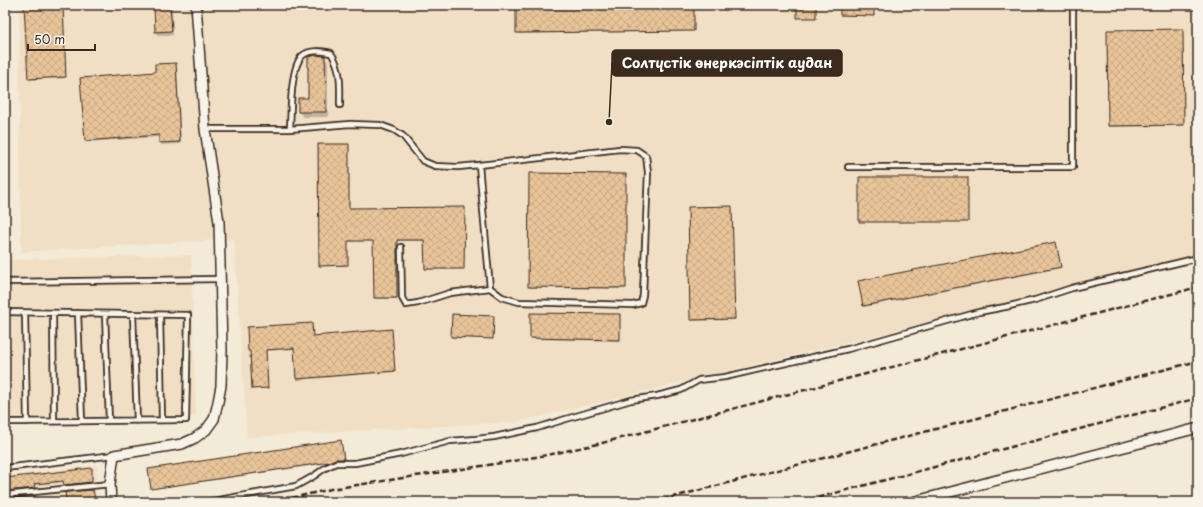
<svg xmlns="http://www.w3.org/2000/svg" width="1203" height="507" viewBox="0 0 1203 507" font-family="'Playpen Sans',sans-serif">
<style>
.built{fill:#f0dfc5}
.shadow{fill:#0003}
.building{fill:url(#building-cross-hatch);stroke:#3b2a1e}
.lines{fill:none;stroke-linecap:round;stroke-linejoin:round}
.service-casing{stroke:#3b2a1e;stroke-width:8}
.minor-casing{stroke:#3b2a1e;stroke-width:12}
.service{stroke:#f7f3e8;stroke-width:4.5}
.minor{stroke:#f7f3e8;stroke-width:9}
.rail{stroke:#3b2a1e;stroke-width:2.5;stroke-dasharray:6 3;stroke-linecap:butt}
.leader{fill:none;stroke:#3b2a1e;stroke-width:1.5}
.callout-dot{fill:#3b2a1e;stroke:#f7f3e8;stroke-width:1.5}
.callout{fill:#3b2a1e;stroke:#3b2a1e;stroke-width:1.5}
.callout-label{font-size:14px;text-anchor:middle;font-weight:bold;fill:#fff}
</style>
<defs>
<pattern id="building-cross-hatch" width="8" height="8" patternUnits="userSpaceOnUse"><rect width="8" height="8" fill="#e8c499"/><path d="M0 0l8 8M0 8l8-8" fill="none" stroke="#c8a983"/></pattern>
</defs>
<rect width="100%" height="100%" fill="#f4ead8"/>
<filter id="ink" filterUnits="userSpaceOnUse"><feTurbulence type="fractalNoise" baseFrequency=".025" numOctaves="2"/><feDisplacementMap in="SourceGraphic" scale="8" xChannelSelector="R" yChannelSelector="G"/><feConvolveMatrix kernelMatrix="1 2 1 2 8 2 1 2 1" color-interpolation-filters="sRGB"/></filter>
<g filter="url(#ink)">
<path class="built" d="M19,5H1198V258L517,422L247,437L234,239L21,252Z
M191,255L196,417L5,419V260Z
M97,465L96,502H5V476Z"/>
<path class="shadow" d="M25,5H63L66,78L29,80V79Z
M155,5H172L173,35L158,36L156,32Z
M517,5H694V31L518,34Z
M841,5H874L873,16H841Z
M1183,30L1184,126L1109,127V126Z
M324,57L328,62V117H303L299,112L309,99Z
M175,64L177,66L181,144L162,145L160,137L87,142L86,140L156,73Z
M349,146V209H464V269L426,270L425,241H397V299H375L374,241L348,242V266H321Z
M530,174L625,175V289L530,288Z
M968,178V222H860Z
M732,207L735,320L691,321L689,208Z
M1056,243L1061,268L864,307V306Z
M531,314L620,315V341L531,339Z
M494,318L493,339L453,338L452,337Z
M312,324L313,337L392,331L395,372L298,380L295,349L266,351L268,389H254L251,352L249,351Z
M341,442L344,460H336L330,463L153,489L152,488Z
M92,470V483L65,486L64,482L34,485V489L5,492V479Z
M93,492L94,500L80,502H67L66,493Z"/>
<path class="building" d="M24,5H63L66,77L28,79Z
M154,5H170L172,31L155,32Z
M516,5H694V31L516,33Z
M797,5H816V18H797Z
M840,5H874V16L840,15Z
M1183,29L1184,125L1108,126L1107,30Z
M316,55L325,56L326,112H298V98H308V57Z
M176,63L180,142L159,143V135L85,141L80,78L155,72V64Z
M318,144H349V208L465,207L464,269H425L424,240H397V298H374L373,241H348V265L319,266Z
M529,173L626,174V288L528,287Z
M859,177H968V222H859Z
M732,206L735,319L690,320L688,207Z
M1056,242L1061,267L863,306L858,281Z
M530,313L620,314V340L530,338Z
M452,314L494,316L493,339L451,337Z
M312,323L313,336L392,329L395,371L296,379L294,348L266,350L268,388L252,389L250,351H248L247,327Z
M341,440L344,459H336L329,462L151,489L148,469Z
M92,468V482L64,485L63,481L34,484L35,488L5,491V478Z
M93,490L95,499L66,502L65,492Z
M36,496L37,502H5V499Z"/>
<g class="lines">
<g class="service-casing">
<path id="service" d="M205,129H290L350,124L380,125L394,130L403,136L423,161L435,166L458,167L479,165L620,149L637,150L646,156L648,172L643,295L641,303L633,305L519,302L502,297L490,288L479,165
M290,129C291,112 290,68 302,56C310,49 322,51 331,53C342,69 340,87 340,105
M848,167H1073V5
M401,247L402,298L406,305L418,303L450,293L490,288
M5,282L220,279
M5,312L188,315L186,420L5,422
M25,313L27,422
M53,313L54,421
M78,313L82,421
M105,314L109,421
M133,314L137,421
M160,315L162,420
M5,468L114,455
M5,495L110,484
M208,502L296,486L314,476L325,468L336,463H355L401,454L450,441L476,439L494,437L537,428L566,419L631,400L657,396L681,390L699,380L725,377L848,349L979,312L1005,307L1035,300L1072,288L1198,258"/>
</g>
<g class="minor-casing">
<path id="minor" d="M111,502L110,484L114,455L182,444L195,438L206,430L214,419L218,402L221,386L222,350L219,222L205,129L196,5
M912,502L1198,428"/>
</g>
<use href="#service" class="service"/>
<use href="#minor" class="minor"/>
<path class="rail" d="M274,502L331,489L508,462L552,454L602,443L1198,287
M654,502L1198,361
M801,502L1198,398"/>
</g>
</g>
<path class="leader" d="M609 122L612 63"/>
<circle class="callout-dot" cx="609" cy="122" r="4"/>
<rect class="callout" x="612" y="50" width="230" height="26" rx="4"/>
<g class="callout-label">
<text x="727" y="68">Солтүстік өнеркәсіптік аудан</text>
</g>
<rect width="1203" height="507" fill="none" stroke="#f7f3e8" stroke-width="20"/>
<rect x="10" y="10" width="1183" height="487" fill="none" stroke="#3b2a1e" stroke-width="1.5" filter="url(#ink)"/>
<path d="M28 44v6h67v-6" fill="none" stroke="#3b2a1e" stroke-width="2"/>
<text x="34" y="44" font-size="12" fill="#3b2a1e" stroke="#f7f3e8" stroke-width="3" paint-order="stroke">50 m</text>
</svg>
